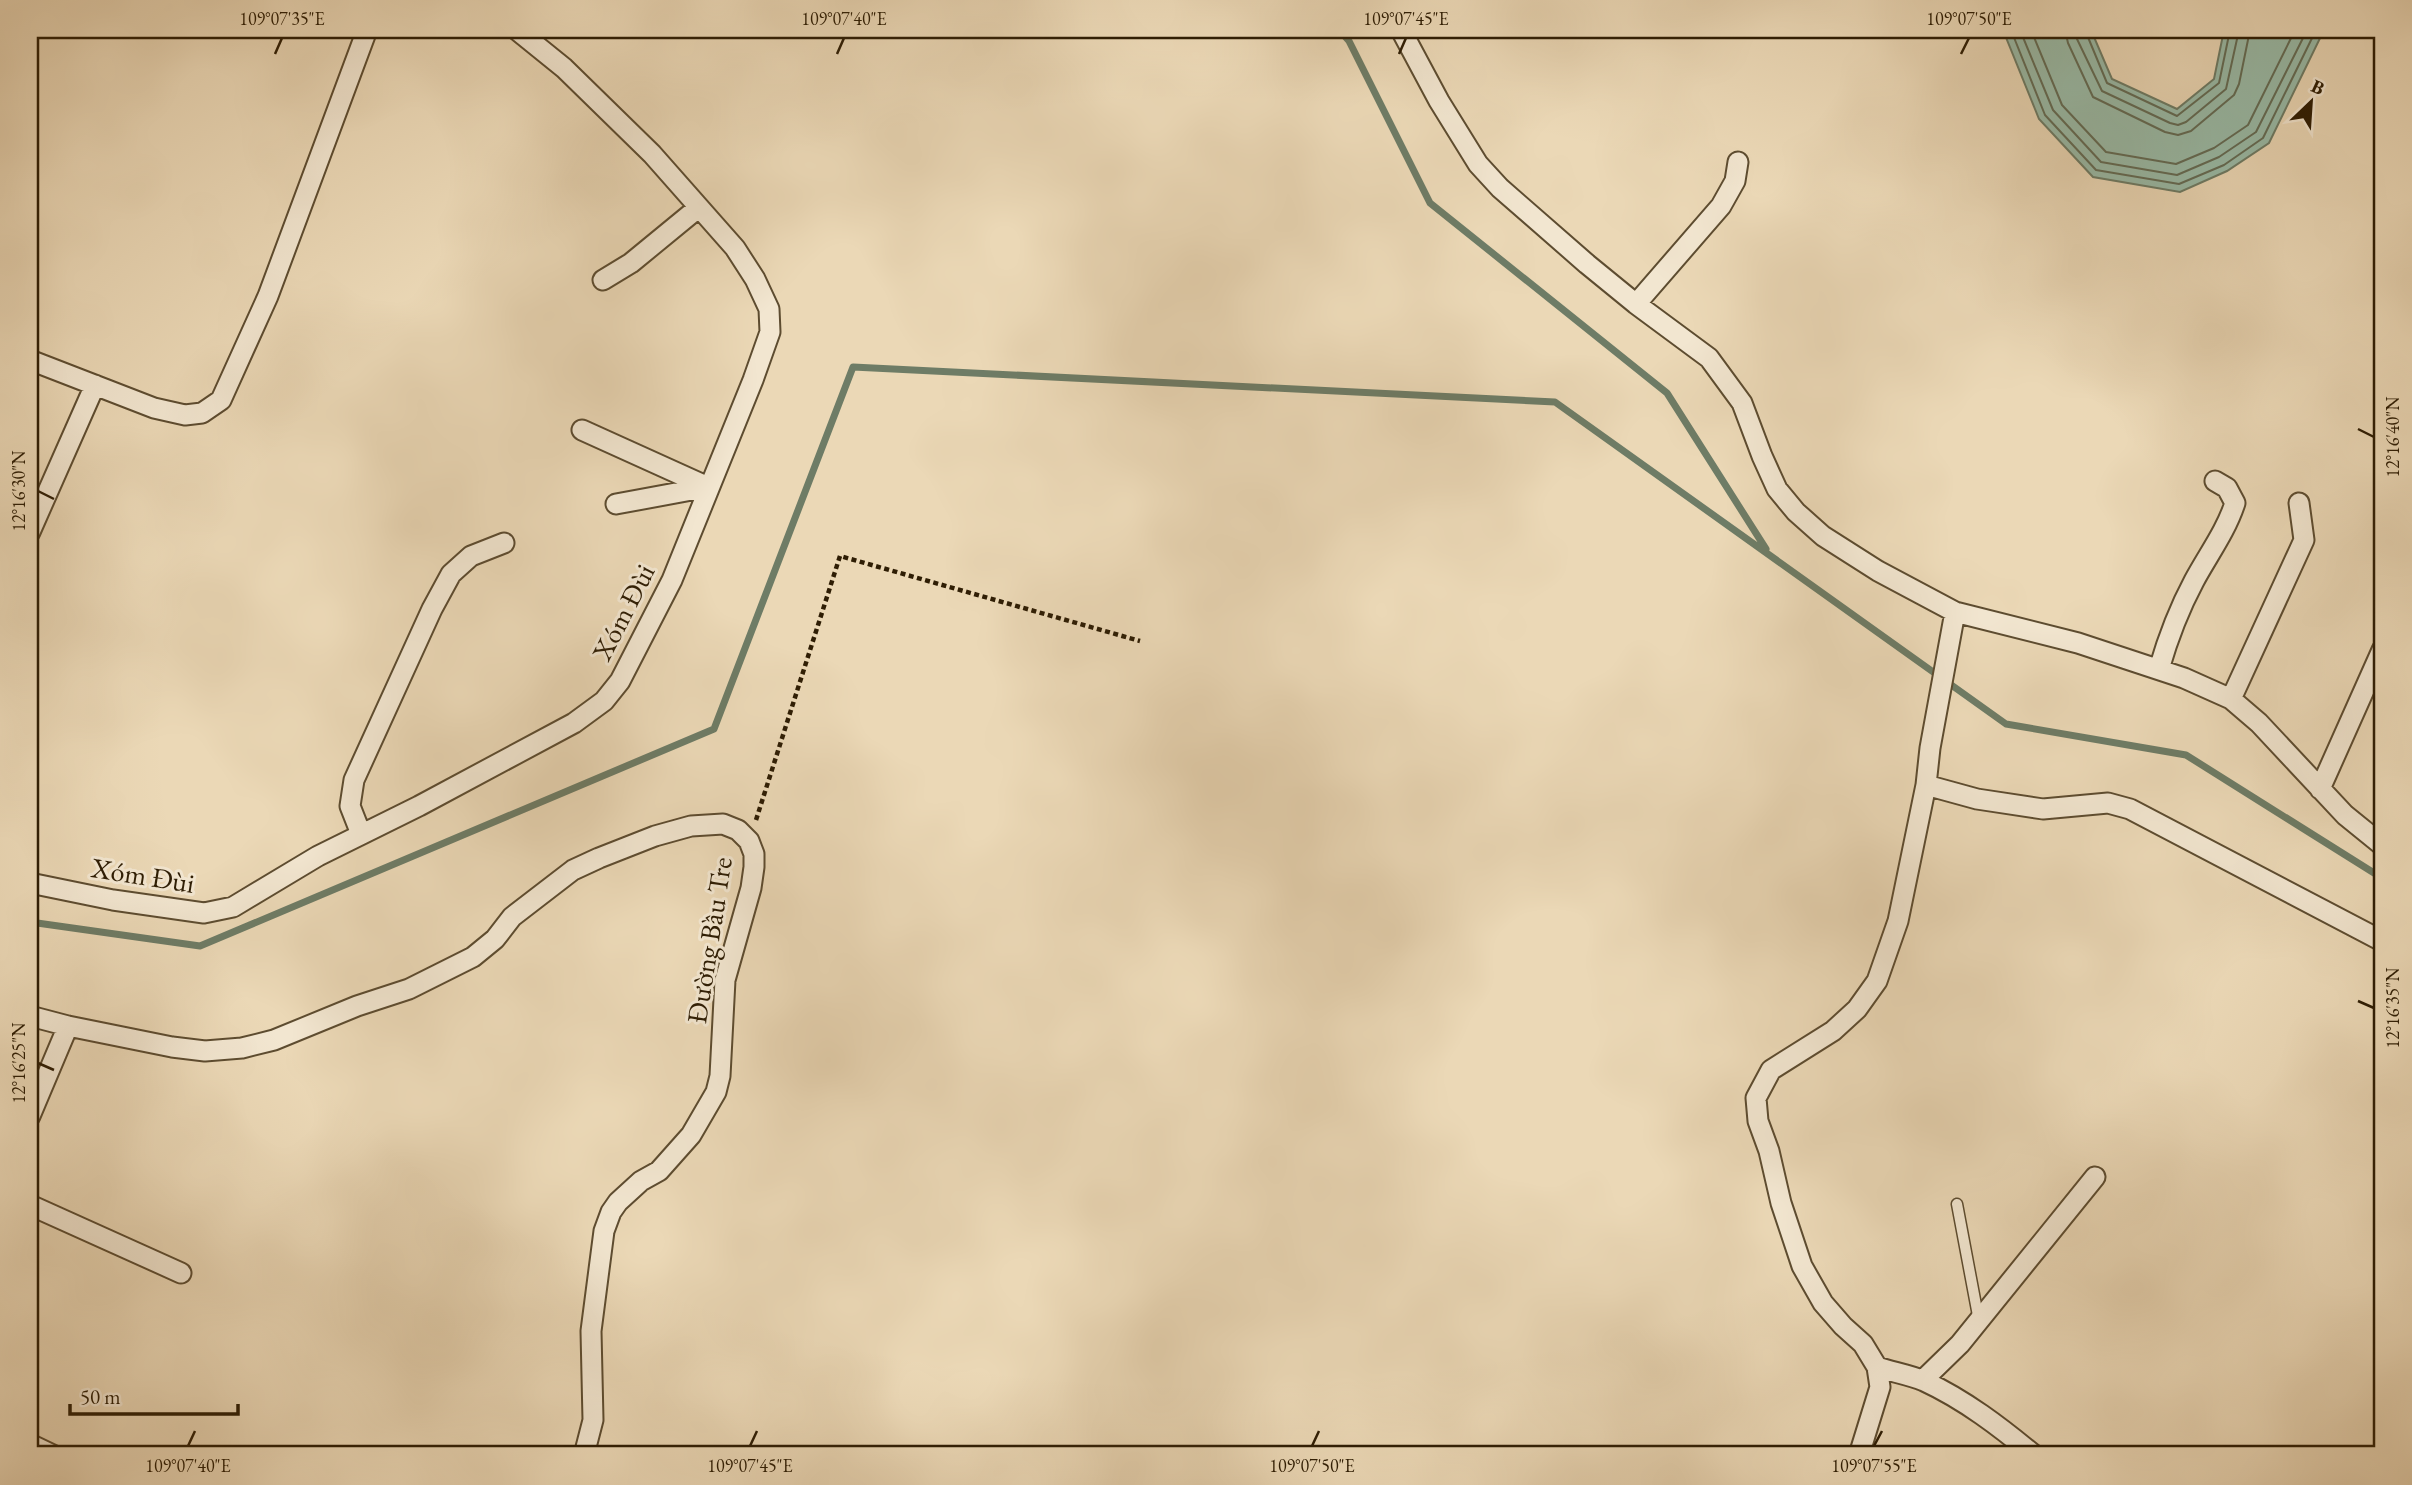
<svg xmlns="http://www.w3.org/2000/svg" width="2412" height="1485" viewBox="0 0 2412 1485" font-family="'EB Garamond',serif">
<style>
.water{fill:#99bba8;stroke:#6e7c66;stroke-width:2}
.lines{fill:none;stroke-linecap:round;stroke-linejoin:round}
.shore{stroke:#646c56;stroke-width:2}
.stream{stroke:#6e7c66;stroke-width:7}
.lane-casing{stroke:#5d4c30;stroke-width:13}
.street-casing{stroke:#5d4c30;stroke-width:23}
.path{stroke:#2e1d04;stroke-width:4.5;stroke-dasharray:5 3.5;stroke-linecap:butt}
.lane{stroke:#f2e6d0;stroke-width:10}
.street{stroke:#f2e6d0;stroke-width:19}
.ticks{fill:none;stroke:#2e1d04;stroke-width:2.5}
.labels{text-anchor:middle;stroke-width:6;stroke-linejoin:round;paint-order:stroke}
.street-label{font-size:28px;fill:#2e1d04;stroke:#f2e6d0}
.neatline{fill:none;stroke:#2e1d04;stroke-width:2.5}
.ticks-label{font-size:18px;text-anchor:middle;fill:#2e1d04}
</style>
<rect width="100%" height="100%" fill="#ebd8b6"/>
<filter id="stains"><feTurbulence type="fractalNoise" baseFrequency=".00286" numOctaves="4"/><feColorMatrix values="0 0 0 0 .2 0 0 0 0 .09 0 0 0 0 .02 0 0 0 .5 -.17"/></filter>
<radialGradient id="worn" r=".72"><stop offset=".6" stop-color="#630" stop-opacity="0"/><stop offset="1" stop-color="#630" stop-opacity=".3"/></radialGradient>
<path class="water" d="M2003,30H2091L2112,79L2177,109L2214,79L2224,30H2324L2269,143L2227,171L2180,192L2093,177L2039,119Z"/>
<g class="lines">
<path class="shore" d="M2011,30L2045,115L2096,170L2179,184L2224,165L2263,138L2316,30
M2020,30L2053,110L2101,162L2177,175L2219,157L2256,132L2307,30
M2031,30L2062,105L2106,152L2176,164L2214,148L2248,125L2295,30
M2065,30L2068,43L2093,97L2165,132L2178,135L2191,131L2234,95L2239,84L2250,30
M2076,30L2077,39L2102,91L2170,123L2178,125L2186,122L2226,89L2239,30
M2085,30L2107,83L2177,116L2219,83L2230,30"/>
<path class="stream" d="M1339,30L1349,41L1430,203L1667,393L1766,549
M30,922L200,946L714,729L853,367L1555,402L2006,724L2186,755L2382,878"/>
<g class="lane-casing">
<path id="lane" d="M1957,1204L1979,1321"/>
</g>
<g class="street-casing">
<path id="street" d="M1401,30L1439,101L1478,164L1500,188L1587,264L1636,304L1709,358L1742,403L1762,456L1777,489L1796,512L1823,536L1878,571L1955,612L2078,643L2184,678L2231,699L2259,723L2345,815L2382,845
M603,280L631,263L698,208
M1636,304L1721,206L1735,181L1738,162
M30,360L154,408L185,415L202,413L221,400L268,296L367,30
M582,430L708,487L616,504
M30,532L95,385
M2159,669C2168,638 2179,609 2194,581C2208,555 2226,531 2235,503L2227,488L2215,481
M2231,699L2304,540L2299,503
M1926,785L1977,799L2043,809L2108,803L2130,809L2382,941
M2320,789L2382,650
M361,834L350,806L354,780L432,609L451,574L471,556L504,543
M30,883L113,900L204,913L233,907L318,856L419,806L574,723L604,701L620,681L672,580L753,380L770,332L769,309L755,279L735,248L652,154L564,68L517,30
M30,1016L68,1026L172,1047L205,1051L242,1048L274,1040L357,1006L409,989L473,957L495,939L512,917L573,870L599,858L655,836L691,826L723,824L738,830L749,841L754,854V867L751,888L725,980L720,1076L716,1092L691,1135L659,1171L641,1181L618,1202L611,1212L604,1231L591,1331L593,1420L584,1455
M30,1116L68,1026
M30,1205L181,1273
M1877,1367C1892,1372 1910,1375 1924,1381C1965,1400 2000,1427 2034,1455
M1923,1380L1960,1344L2095,1177
M30,1444L53,1455
M1859,1455L1880,1387L1877,1367L1863,1344L1843,1326L1823,1303L1802,1266L1781,1203L1769,1151L1758,1121L1756,1098L1771,1070L1833,1031L1857,1009L1877,981L1898,921L1926,785L1930,748L1955,612"/>
</g>
<path class="path" d="M756,820L840,556L1140,641"/>
<use href="#lane" class="lane"/>
<use href="#street" class="street"/>
</g>
<path class="ticks" d="M275,54L282,38M837,54L844,38M1399,54L1406,38M1961,54L1969,38M2358,429L2374,437M38,491L54,499M2358,1001L2374,1008M38,1063L54,1070M188,1446L195,1431M750,1446L757,1431M1312,1446L1319,1431M1874,1446L1882,1431"/>
<g class="labels">
<g class="street-label">
<text transform="translate(623 612) rotate(-63)" y="10">Xóm Đùi</text>
<text transform="translate(143 875) rotate(9)" y="10">Xóm Đùi</text>
<text transform="translate(709 940) rotate(-81)" y="10">Đường Bầu Tre</text>
</g>
</g>
<rect width="2412" height="1485" fill="none" stroke="#ebd8b6" stroke-width="77"/>
<g transform="translate(2311 102) rotate(25)" stroke="#f2e6d0" stroke-width="5" paint-order="stroke">
<path d="M0-5L12 26L0 18L-12 26Z" fill="#2e1d04"/>
<text y="-10" font-size="19" font-weight="bold" text-anchor="middle" fill="#2e1d04">B</text>
</g>
<path d="M70 1404v10h168v-10" fill="none" stroke="#2e1d04" stroke-width="3.5"/>
<text x="80" y="1404" font-size="21" fill="#2e1d04" stroke="#f2e6d0" stroke-width="5" paint-order="stroke">50 m</text>
<rect x="38" y="38" width="2336" height="1408" class="neatline"/>
<g class="ticks-label">
<text x="282" y="25">109°07'35"E</text>
<text x="844" y="25">109°07'40"E</text>
<text x="1406" y="25">109°07'45"E</text>
<text x="1969" y="25">109°07'50"E</text>
<text transform="translate(2393 437) rotate(-90)" y="6">12°16'40"N</text>
<text transform="translate(19 491) rotate(-90)" y="6">12°16'30"N</text>
<text transform="translate(2393 1008) rotate(-90)" y="6">12°16'35"N</text>
<text transform="translate(19 1063) rotate(-90)" y="6">12°16'25"N</text>
<text x="188" y="1472">109°07'40"E</text>
<text x="750" y="1472">109°07'45"E</text>
<text x="1312" y="1472">109°07'50"E</text>
<text x="1874" y="1472">109°07'55"E</text>
</g>
<rect width="100%" height="100%" filter="url(#stains)"/>
<rect width="100%" height="100%" fill="url(#worn)"/>
</svg>
